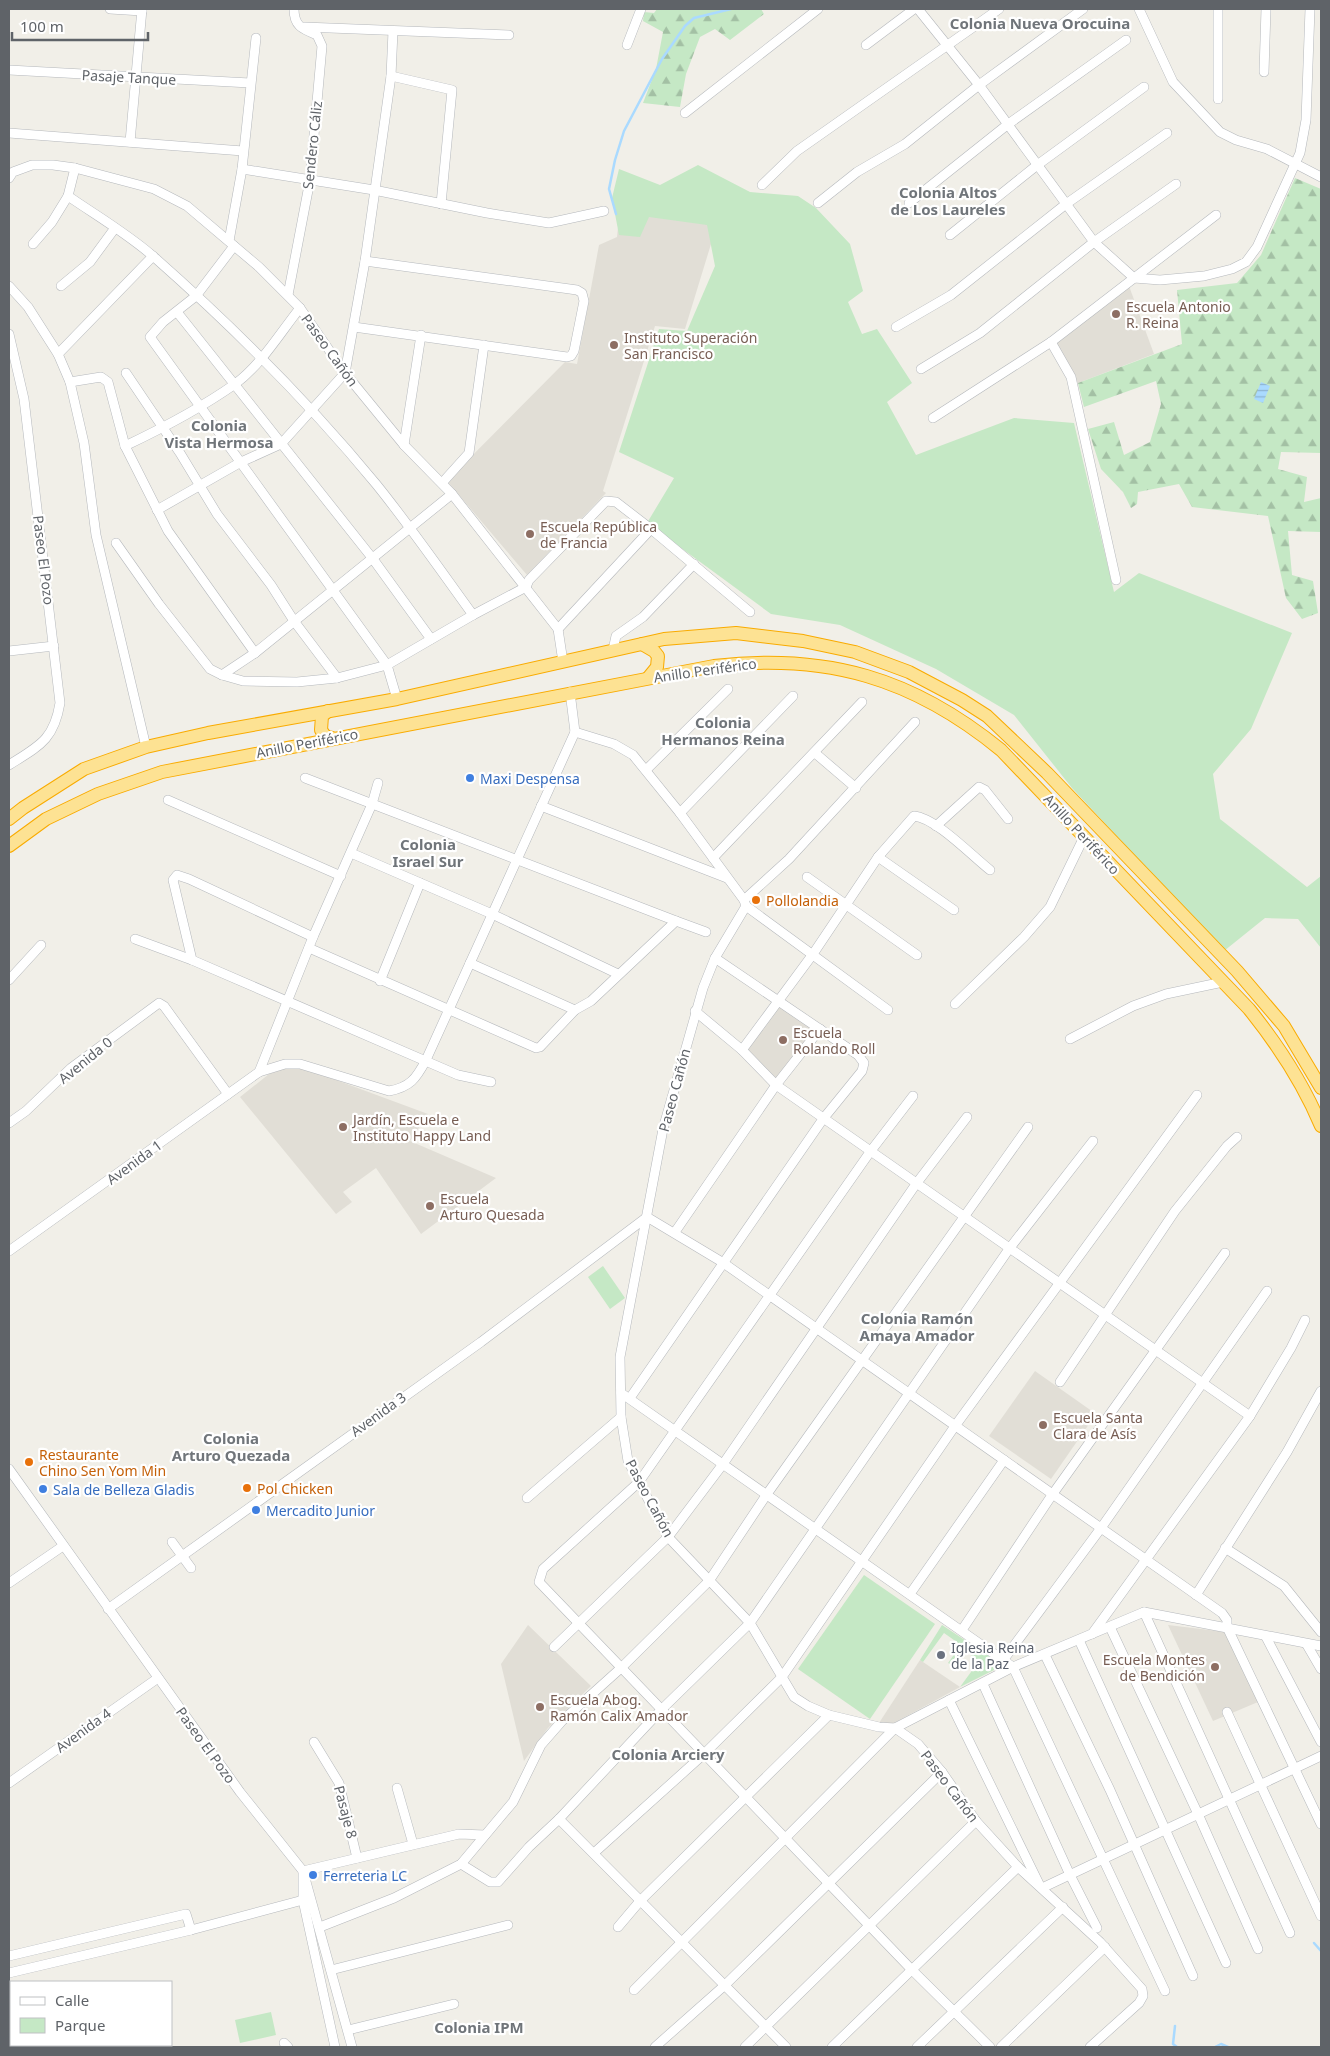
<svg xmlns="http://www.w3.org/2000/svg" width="1330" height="2056" font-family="'Noto Sans',sans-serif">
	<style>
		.education { fill: #e1ded6 }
		.green { fill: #c5e8c5 }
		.forest { fill: url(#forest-firs) }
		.water { fill: url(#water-rules) }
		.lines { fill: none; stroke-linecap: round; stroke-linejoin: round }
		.stream { stroke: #aadaff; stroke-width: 2.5 }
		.minor-casing { stroke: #b5b8bc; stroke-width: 10 }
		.highway-casing { stroke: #f9ab00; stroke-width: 14 }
		.minor { stroke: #fff; stroke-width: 9 }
		.highway { stroke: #fde293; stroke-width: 12 }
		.education-dot { fill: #8d6e63; stroke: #fff; stroke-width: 2 }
		.shop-dot { fill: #3f7fe0; stroke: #fff; stroke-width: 2 }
		.food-dot { fill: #e8710a; stroke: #fff; stroke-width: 2 }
		.worship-dot { fill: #6b7280; stroke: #fff; stroke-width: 2 }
		.labels { text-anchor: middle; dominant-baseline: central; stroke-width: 4.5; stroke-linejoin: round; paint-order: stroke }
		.street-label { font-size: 14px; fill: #5f6368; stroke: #fff }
		.education-label { font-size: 14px; fill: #785e54; stroke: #fff; text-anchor: start }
		.shop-label { font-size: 14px; fill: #366cbe; stroke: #fff; text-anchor: start }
		.food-label { font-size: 14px; fill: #c56008; stroke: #fff; text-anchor: start }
		.worship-label { font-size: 14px; fill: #5b616d; stroke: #fff; text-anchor: start }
		.neighbourhood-label { font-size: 15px; font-weight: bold; fill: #70757a; stroke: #fff }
	</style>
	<defs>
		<pattern id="forest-firs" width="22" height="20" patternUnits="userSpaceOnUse" patternTransform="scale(1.25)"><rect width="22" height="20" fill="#c5e8c5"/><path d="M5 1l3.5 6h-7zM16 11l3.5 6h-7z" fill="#a3c0a4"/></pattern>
		<pattern id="water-rules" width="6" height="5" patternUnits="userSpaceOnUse" patternTransform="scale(1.25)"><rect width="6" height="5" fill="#aadaff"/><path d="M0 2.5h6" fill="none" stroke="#8eb4d2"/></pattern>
	</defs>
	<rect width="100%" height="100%" fill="#f1efe8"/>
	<!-- education -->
	<g class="education">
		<polygon points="726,195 685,329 655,326 603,491 606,493 527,575 447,481 565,362 577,364 599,245 617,237 619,218"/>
		<polygon points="1129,286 1154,354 1078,383 1055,343"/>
		<polygon points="780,1003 821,1031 780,1084 745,1050"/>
		<polygon points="301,1067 428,1114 410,1141 496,1178 421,1234 376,1168 343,1192 352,1202 336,1214 240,1097 269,1074 282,1069"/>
		<polygon points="1035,1371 1096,1414 1051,1479 989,1436"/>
		<polygon points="528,1625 591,1686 548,1728 524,1761 501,1664"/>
		<polygon points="1168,1625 1226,1632 1258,1702 1213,1721"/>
		<polygon points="920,1660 960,1687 894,1723 879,1723"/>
	</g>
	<!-- green -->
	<g class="green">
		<polygon points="698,165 750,192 798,196 816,208 850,244 863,291 848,302 862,334 877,329 912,383 887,402 916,455 1014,418 1074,423 1114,592 1139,573 1292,633 1251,729 1213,774 1220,819 1307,887 1321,876 1321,948 1298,919 1265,918 1224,951 1072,788 1014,715 936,669 840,625 771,614 647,523 674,478 619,452 659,329 687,331 715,266 707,225 649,217 640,237 619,235 612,198 619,169 660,185"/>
		<polygon points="603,1266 625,1298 610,1309 588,1277"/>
		<polygon points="864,1575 935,1624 870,1719 798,1669"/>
		<polygon points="942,1625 998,1662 998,1668 960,1687 979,1661 962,1648 950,1664 948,1663 961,1645 944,1633 923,1662 920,1660"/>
		<polygon points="271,2012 276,2035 240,2043 235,2020"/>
	</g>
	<!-- forest -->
	<g class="forest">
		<polygon points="657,9 761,9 764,14 730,40 715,29 700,37 686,74 680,107 643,103 656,69 663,32 643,21 644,12 654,13"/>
		<polygon points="1295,178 1321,189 1321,453 1281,452 1278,469 1307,477 1304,502 1321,498 1321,532 1288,531 1292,575 1313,581 1318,613 1302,619 1286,598 1268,516 1192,507 1179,484 1138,492 1137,504 1131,508 1123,492 1101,469 1088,429 1114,422 1124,455 1150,442 1161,404 1156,381 1084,407 1078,383 1182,344 1177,290 1237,283 1261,255"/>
	</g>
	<!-- water -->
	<polygon class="water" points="1261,382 1270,386 1263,403 1254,399"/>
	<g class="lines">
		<!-- stream -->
		<g class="stream">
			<polyline points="616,214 609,189 615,160 624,131 662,59 685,26 694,18 731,9"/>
			<polyline points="1314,1943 1321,1951"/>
			<polyline points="1175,2026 1173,2044 1177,2047"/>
			<polyline points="1215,2047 1221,2044 1228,2047"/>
		</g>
		<defs>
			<g id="minor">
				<polyline points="110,9 142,11"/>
				<polyline points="918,9 979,85 1094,242 1134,278 1160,280 1204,276 1232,269 1246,262 1257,247 1300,153 1306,120 1310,9"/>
				<polyline points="1139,9 1173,82 1220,132 1236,140 1267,149 1321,177"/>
				<polyline points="304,27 509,35"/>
				<polyline points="627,45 641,9"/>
				<polyline points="866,45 914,9"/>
				<polyline points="9,70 250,83"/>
				<polyline points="1264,72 1266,9"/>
				<polyline points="391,76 452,90 441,204"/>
				<polyline points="1218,99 1218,9"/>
				<polyline points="685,113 818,9"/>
				<polyline points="9,133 243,151"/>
				<polyline points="130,142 142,9"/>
				<polyline points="242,169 374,190 487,213 549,223 604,211"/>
				<polyline points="9,178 13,172 32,165 53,165 75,168 154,189 187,206 259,267 300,308 345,373 404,445 452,494 558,629 563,662"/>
				<polyline points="762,185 797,151 999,9"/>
				<polyline points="68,196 75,168"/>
				<polyline points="818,203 857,172 905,144 979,85 1083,9"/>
				<polyline points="909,203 1007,125 1126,40"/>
				<polyline points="950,235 1036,166 1144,87"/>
				<polyline points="229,241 242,169 256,38"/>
				<path d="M33,244L52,222L68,196C97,216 128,234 154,257C231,325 311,405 376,484C410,526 441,571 473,615"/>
				<polyline points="234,246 196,296 163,322 150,337 387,665 397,699"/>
				<polyline points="9,286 28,307 58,354 70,382 84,443 96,535 146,747"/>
				<polyline points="61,286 90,262 115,228"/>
				<path d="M288,295L310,180L322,46L317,35C302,29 294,26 294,9"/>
				<polyline points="177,312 373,559 431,639"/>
				<polyline points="354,327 567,357 571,356 574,351 584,301 582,293 577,290 365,261"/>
				<polyline points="896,327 951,295 1066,204 1167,133"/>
				<path d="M9,334L24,399L60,703C54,740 39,746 9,765"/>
				<polyline points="1051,342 1071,377 1116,580"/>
				<polyline points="58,354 153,256"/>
				<polyline points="921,369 980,333 1094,242 1176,184"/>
				<polyline points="126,373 180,453 217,514 271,585 294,621 337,678"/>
				<polyline points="70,382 101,377 108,382 125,446 168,531 255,653"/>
				<polyline points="933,418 1051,342 1216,215"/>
				<polyline points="404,445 421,335"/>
				<path d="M125,446C163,428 201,408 235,384C261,365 280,333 300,308"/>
				<polyline points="442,483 469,453 484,345"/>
				<polyline points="157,510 241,462 281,444 345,373 365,261 391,76 393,31"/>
				<polyline points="116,543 159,604 210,669 222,675 243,681 297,682 337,678 387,665 473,615 526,587 529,580 606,501 616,502 651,529 750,612"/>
				<polyline points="558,629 651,529"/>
				<polyline points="613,650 616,636 643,617 694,564"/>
				<polyline points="9,651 54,646"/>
				<polyline points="222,675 255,653 452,494"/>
				<polyline points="570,692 575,732"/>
				<polyline points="575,732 614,744 633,755 680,813 744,900 746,906 715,958 703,988 663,1129 620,1357 621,1417 628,1461 668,1537 750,1623 794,1697 808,1706 829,1715 879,1727 895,1728 918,1744 942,1772 976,1821 1018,1867 1100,1942 1142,1989 1143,1996 1139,2003 1090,2047"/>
				<polyline points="815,753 856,788"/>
				<polyline points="646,770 728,689"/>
				<polyline points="305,778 676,921"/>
				<polyline points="168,800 341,876"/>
				<polyline points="541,806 727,878"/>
				<polyline points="680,813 793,696"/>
				<polyline points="936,826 979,787 985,790 1008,819"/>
				<polyline points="351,853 492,914 618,974"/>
				<polyline points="878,857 954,910"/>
				<polyline points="713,858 862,702"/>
				<polyline points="807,877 917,955"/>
				<polyline points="744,900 789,859 915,722"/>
				<polyline points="746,906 888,1010"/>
				<polyline points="313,937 189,879 177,875 173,880 192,960 458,1075 491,1082"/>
				<polyline points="135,939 192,960"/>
				<polyline points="309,948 536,1048 540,1047 575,1010 591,1001 676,921 706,932"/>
				<polyline points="470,963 575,1010"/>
				<polyline points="9,980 41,945"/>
				<polyline points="380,981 420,883"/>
				<polyline points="955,1004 1024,937 1050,907 1084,837"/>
				<polyline points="695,1011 742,1050 776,1085 1250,1416"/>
				<polyline points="1070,1039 1133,1006 1166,994 1223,982"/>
				<path d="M742,1050L813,954L878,857L914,816C936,818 972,856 990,870"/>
				<polyline points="259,1072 313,937 372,804 378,783"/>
				<polyline points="913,1096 870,1152 639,1482 543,1569 539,1582 911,1969 990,2047"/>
				<polyline points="9,1123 26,1111 71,1068 159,1003 164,1006 228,1094"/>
				<polyline points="647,1217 722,1262 1222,1613 1227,1620 1227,1627 1321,1824"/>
				<polyline points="675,1232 776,1085 820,1029"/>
				<path d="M9,1251L259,1072L285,1064H300L389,1091C410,1087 416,1079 426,1060L575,732"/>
				<polyline points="1060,1382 1175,1211 1227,1146 1237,1137"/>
				<polyline points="621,1393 1013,1667 1165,1991"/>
				<polyline points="630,1398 823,1119 862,1071 864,1063 858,1055 715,958"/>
				<polyline points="9,1469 240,1792 303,1871 303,1900 335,2047"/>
				<polyline points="527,1498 621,1417"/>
				<polyline points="172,1542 191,1568"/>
				<polyline points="1225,1548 1284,1586 1321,1632"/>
				<polyline points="9,1583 63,1546"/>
				<polyline points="910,1594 1004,1460"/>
				<polyline points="1196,1595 1287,1452 1321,1391"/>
				<polyline points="108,1609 481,1342 647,1217"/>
				<polyline points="1144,1612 1290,1933"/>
				<polyline points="1110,1627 1198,1814 1258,1949"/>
				<polyline points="962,1630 1052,1495 1225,1253"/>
				<polyline points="1092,1634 1250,1416 1291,1348 1305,1320"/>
				<polyline points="1266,1637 1321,1742"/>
				<polyline points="1079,1640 1226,1963"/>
				<polyline points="1307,1645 1321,1669"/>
				<polyline points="554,1647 668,1537 723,1464 916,1184 967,1117"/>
				<polyline points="1045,1655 1110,1790 1193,1976"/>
				<polyline points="1004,1659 1101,1528 1267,1291"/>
				<polyline points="983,1684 1070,1875 1097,1928"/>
				<polyline points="949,1700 1039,1884"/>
				<polyline points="1227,1712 1321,1916"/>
				<polyline points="314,1742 339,1783 357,1858"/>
				<polyline points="9,1783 158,1678"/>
				<polyline points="397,1788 413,1844"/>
				<polyline points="559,1819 786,2047"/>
				<polyline points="594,1853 705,1753 782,1677 955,1426 1197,1095"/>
				<polyline points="461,1864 490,1882 498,1882 529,1847 559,1819 661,1710 750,1623 1009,1249 1093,1141"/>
				<polyline points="1042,1888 1321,1756"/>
				<polyline points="320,1927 394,1898 461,1864 513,1802 541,1745 562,1721 621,1668 709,1581 767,1494 1028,1127"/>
				<polyline points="618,1927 640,1901 829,1715"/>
				<polyline points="9,1956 186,1914 191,1930"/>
				<polyline points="331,1970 508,1925"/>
				<polyline points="9,1973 191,1930 303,1900"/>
				<polyline points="634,1990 895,1728 1013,1667 1144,1612 1321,1646"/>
				<polyline points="348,2030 454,2004"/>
				<polyline points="284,2043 288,2047"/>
				<polyline points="352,2047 303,1871 459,1834 485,1835"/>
				<polyline points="655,2047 725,1985 942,1772"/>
				<polyline points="745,2047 976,1821"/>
				<polyline points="832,2047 1018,1867"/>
				<polyline points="917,2047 1063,1907"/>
				<polyline points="1001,2047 1105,1947"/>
			</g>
			<g id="highway">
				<polyline points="642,644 654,651 658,656 657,667 648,678"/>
				<polyline points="328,711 322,716 321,730 325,736 332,738"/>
				<polyline points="9,819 23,808 84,769 146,747 208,733 397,699 664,639 736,633 803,641 855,652 909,672 962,700 987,716 1047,773 1237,971 1284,1026 1321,1088"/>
				<path d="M9,846L46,819L98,794L162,772L714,666C827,653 913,678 1001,750L1249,1009C1278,1045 1303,1083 1321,1126"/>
			</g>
		</defs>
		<!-- minor casing -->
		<use href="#minor" class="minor-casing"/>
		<!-- highway casing -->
		<use href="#highway" class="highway-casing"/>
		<!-- minor -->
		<use href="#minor" class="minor"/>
		<!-- highway -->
		<use href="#highway" class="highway"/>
	</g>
	<!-- markers -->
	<g class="education-dot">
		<circle cx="1116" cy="314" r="5"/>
		<circle cx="614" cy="345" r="5"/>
		<circle cx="530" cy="534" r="5"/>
		<circle cx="783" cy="1040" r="5"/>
		<circle cx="343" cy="1127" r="5"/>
		<circle cx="430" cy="1206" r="5"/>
		<circle cx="1043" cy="1425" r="5"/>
		<circle cx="1215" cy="1667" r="5"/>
		<circle cx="540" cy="1707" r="5"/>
	</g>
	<g class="shop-dot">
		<circle cx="470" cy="778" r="5"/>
		<circle cx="43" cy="1489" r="5"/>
		<circle cx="256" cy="1510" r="5"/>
		<circle cx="313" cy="1875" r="5"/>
	</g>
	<g class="food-dot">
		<circle cx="756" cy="900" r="5"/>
		<circle cx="29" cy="1462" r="5"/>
		<circle cx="247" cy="1488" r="5"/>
	</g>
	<circle class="worship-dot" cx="941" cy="1655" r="5"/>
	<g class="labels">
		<!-- street labels -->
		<g class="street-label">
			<text transform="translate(129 77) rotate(3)">Pasaje Tanque</text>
			<text transform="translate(312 145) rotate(-84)">Sendero Cáliz</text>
			<text transform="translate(330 350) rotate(54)">Paseo Cañón</text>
			<text transform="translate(44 560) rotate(83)">Paseo El Pozo</text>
			<text transform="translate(705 670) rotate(-8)">Anillo Periférico</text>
			<text transform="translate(307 743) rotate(-11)">Anillo Periférico</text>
			<text transform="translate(1082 834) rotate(47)">Anillo Periférico</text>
			<text transform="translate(85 1060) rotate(-39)">Avenida 0</text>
			<text transform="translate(674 1090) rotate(-75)">Paseo Cañón</text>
			<text transform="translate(134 1162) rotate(-36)">Avenida 1</text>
			<text transform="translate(378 1414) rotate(-36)">Avenida 3</text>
			<text transform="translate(650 1498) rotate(62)">Paseo Cañón</text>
			<text transform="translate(83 1730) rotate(-36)">Avenida 4</text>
			<text transform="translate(206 1745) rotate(54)">Paseo El Pozo</text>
			<text transform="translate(950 1786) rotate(53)">Paseo Cañón</text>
			<text transform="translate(346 1812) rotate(75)">Pasaje 8</text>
		</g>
		<!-- education labels -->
		<g class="education-label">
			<text x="1126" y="306">Escuela Antonio<tspan x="1126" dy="16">R. Reina</tspan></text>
			<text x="624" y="337">Instituto Superación<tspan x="624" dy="16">San Francisco</tspan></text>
			<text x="540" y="526">Escuela República<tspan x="540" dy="16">de Francia</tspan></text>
			<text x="793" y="1032">Escuela<tspan x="793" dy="16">Rolando Roll</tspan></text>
			<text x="353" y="1119">Jardín, Escuela e<tspan x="353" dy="16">Instituto Happy Land</tspan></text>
			<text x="440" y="1198">Escuela<tspan x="440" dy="16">Arturo Quesada</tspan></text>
			<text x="1053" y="1417">Escuela Santa<tspan x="1053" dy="16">Clara de Asís</tspan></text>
			<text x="1205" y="1659" text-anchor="end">Escuela Montes<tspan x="1205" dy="16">de Bendición</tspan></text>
			<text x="550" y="1699">Escuela Abog.<tspan x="550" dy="16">Ramón Calix Amador</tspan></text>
		</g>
		<!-- shop labels -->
		<g class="shop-label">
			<text x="480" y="778">Maxi Despensa</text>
			<text x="53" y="1489">Sala de Belleza Gladis</text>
			<text x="266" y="1510">Mercadito Junior</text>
			<text x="323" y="1875">Ferreteria LC</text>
		</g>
		<!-- food labels -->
		<g class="food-label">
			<text x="766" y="900">Pollolandia</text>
			<text x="39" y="1454">Restaurante<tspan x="39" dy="16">Chino Sen Yom Min</tspan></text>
			<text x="257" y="1488">Pol Chicken</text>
		</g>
		<!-- worship labels -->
		<g class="worship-label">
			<text x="951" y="1647">Iglesia Reina<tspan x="951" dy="16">de la Paz</tspan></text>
		</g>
		<!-- neighbourhood labels -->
		<g class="neighbourhood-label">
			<text x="1040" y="23">Colonia Nueva Orocuina</text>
			<text x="948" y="192">Colonia Altos<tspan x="948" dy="17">de Los Laureles</tspan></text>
			<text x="219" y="425">Colonia<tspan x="219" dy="17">Vista Hermosa</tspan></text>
			<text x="723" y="722">Colonia<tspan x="723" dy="17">Hermanos Reina</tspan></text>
			<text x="428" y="844">Colonia<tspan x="428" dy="17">Israel Sur</tspan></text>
			<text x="917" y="1318">Colonia Ramón<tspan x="917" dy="17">Amaya Amador</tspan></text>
			<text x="231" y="1438">Colonia<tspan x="231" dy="17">Arturo Quezada</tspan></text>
			<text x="668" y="1754">Colonia Arciery</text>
			<text x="479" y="2027">Colonia IPM</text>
		</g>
	</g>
	<!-- border -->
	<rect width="1330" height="2056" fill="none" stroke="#5f6368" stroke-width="20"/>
	<!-- legend -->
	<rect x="10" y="1981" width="162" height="65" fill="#ffffff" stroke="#bfc1c3"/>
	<rect x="20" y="1997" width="25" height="8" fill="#ffffff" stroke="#bfc1c3"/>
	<text x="55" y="2006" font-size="15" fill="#5f6368">Calle</text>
	<rect x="20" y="2018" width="25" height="15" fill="#c5e8c5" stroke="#bfc1c3"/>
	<text x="55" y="2031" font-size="15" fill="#5f6368">Parque</text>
	<!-- scale -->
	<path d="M12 32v8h136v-8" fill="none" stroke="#5f6368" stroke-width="2.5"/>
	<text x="20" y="32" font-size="15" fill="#5f6368" stroke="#ffffff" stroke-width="4" paint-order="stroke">100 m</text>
</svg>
